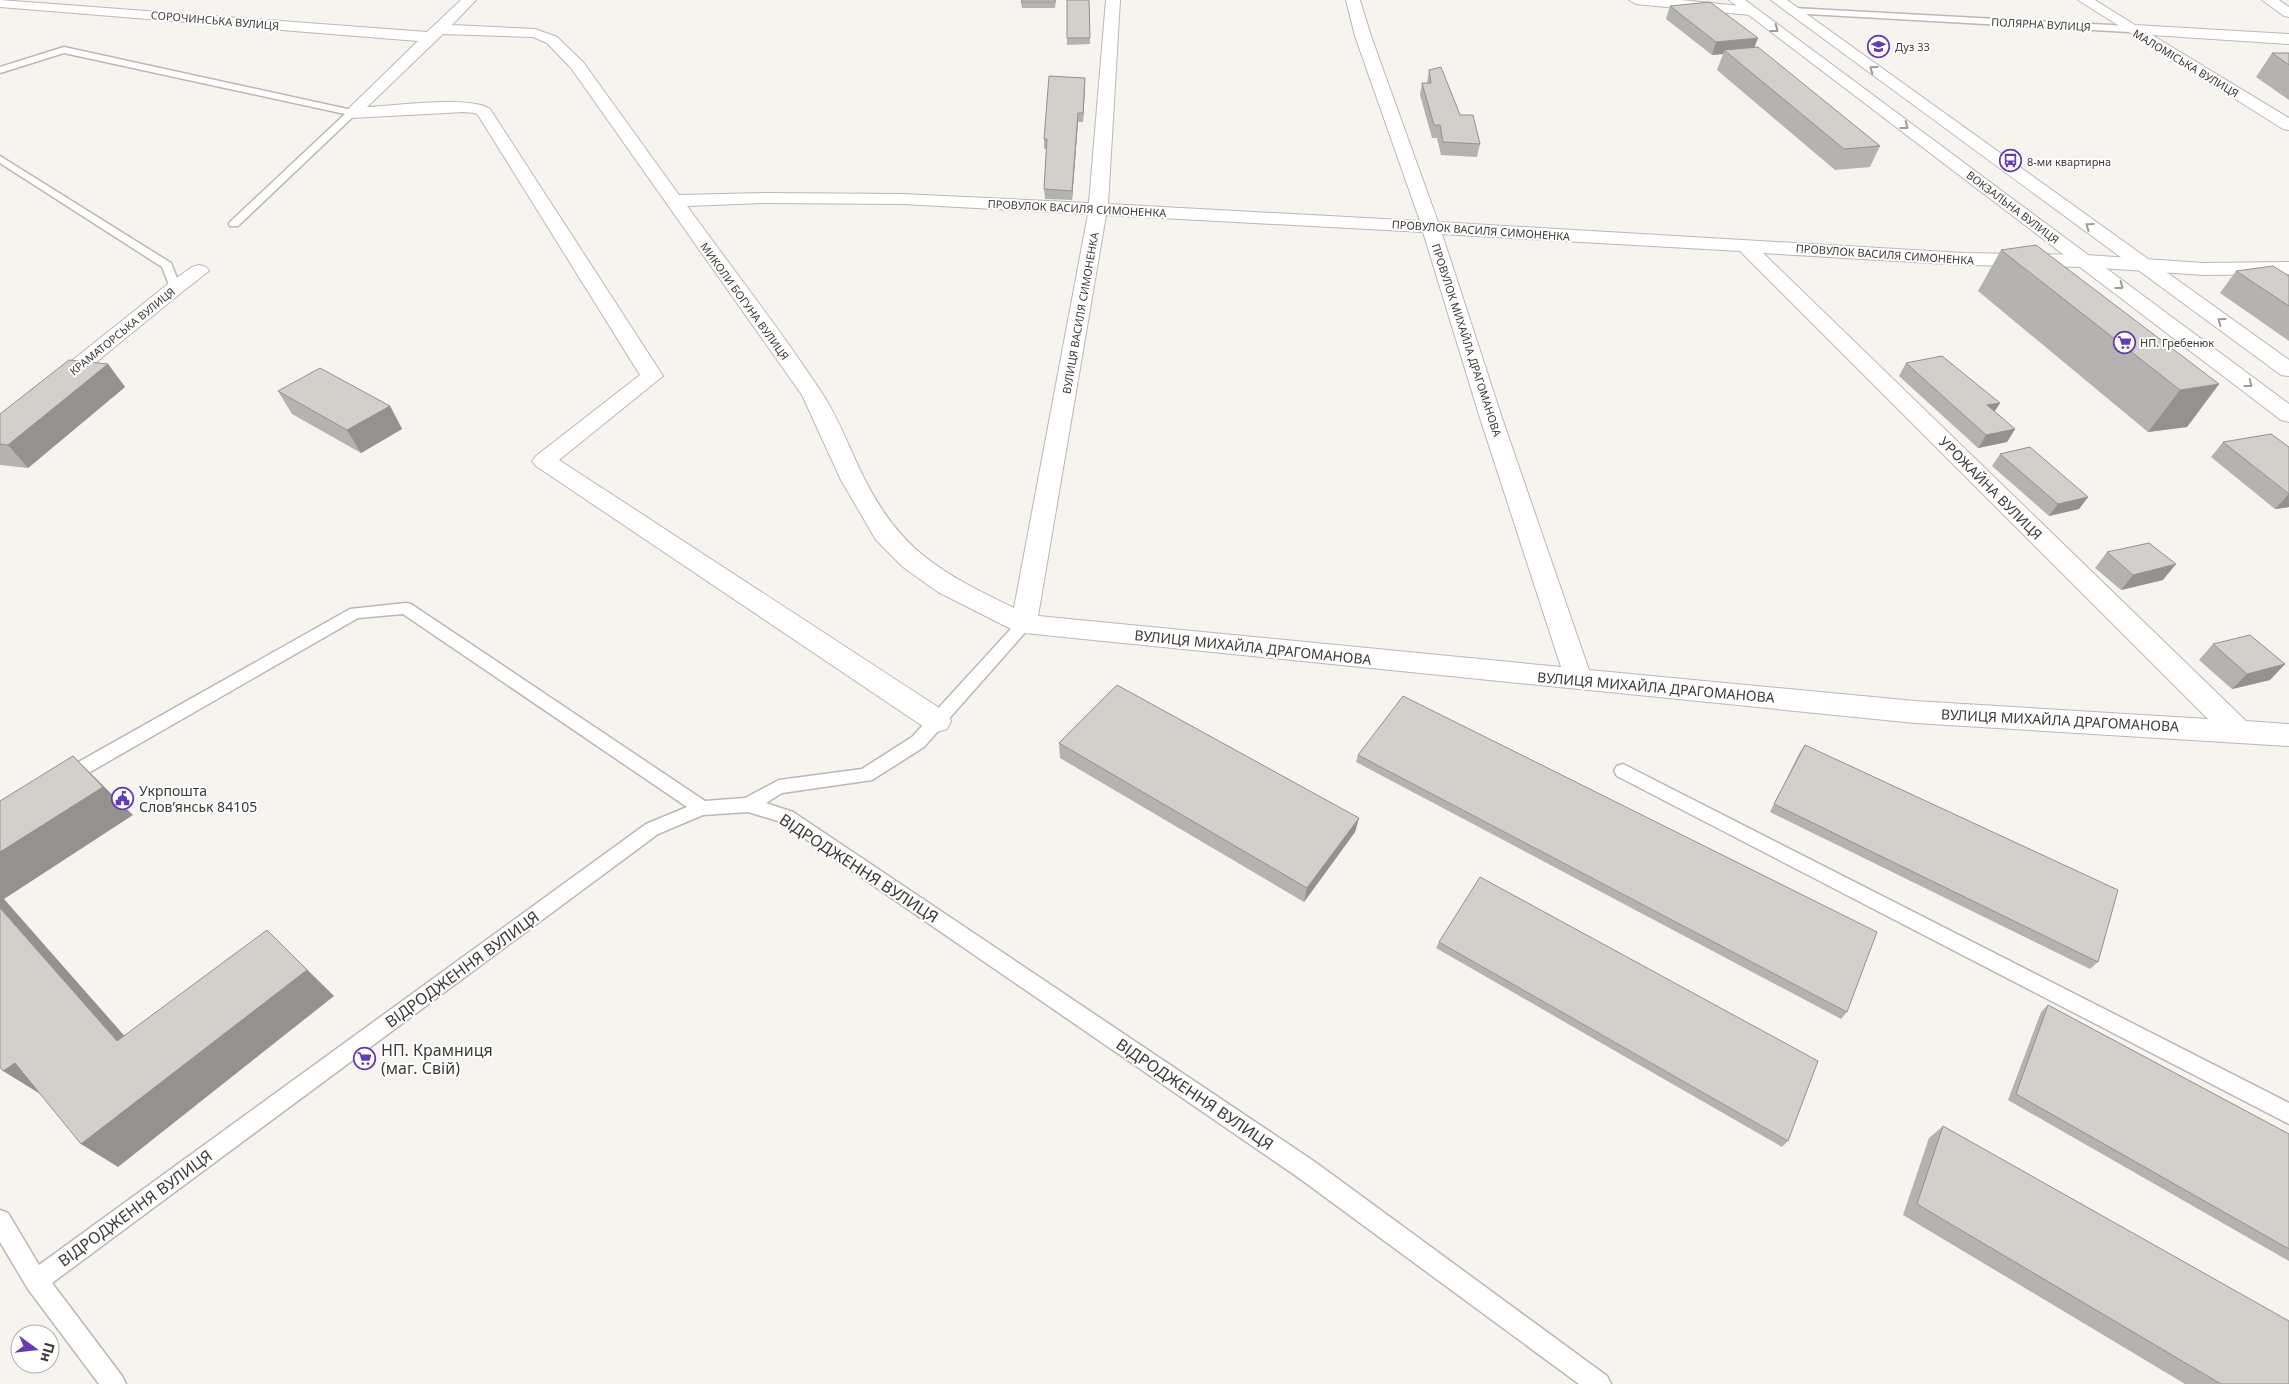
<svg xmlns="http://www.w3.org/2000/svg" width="2289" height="1384" font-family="'Noto Sans',sans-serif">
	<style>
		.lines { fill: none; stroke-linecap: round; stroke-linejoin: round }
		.lane-casing { stroke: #bbb8b4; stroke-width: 3 }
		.street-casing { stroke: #bbb8b4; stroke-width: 2 }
		.secondary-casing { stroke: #bbb8b4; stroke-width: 2 }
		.lane { fill: #fff; fill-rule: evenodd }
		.street { fill: #fff; fill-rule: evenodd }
		.secondary { fill: #fff; fill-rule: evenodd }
		.wall { fill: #b5b3af }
		.shaded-wall { fill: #94928e }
		.building { fill: #d3d0cb; stroke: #94928e }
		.oneway { stroke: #9d9c9c }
		.labels { text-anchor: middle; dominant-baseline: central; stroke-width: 4; stroke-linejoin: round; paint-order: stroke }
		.far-street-label { font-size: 11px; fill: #3b3a39; stroke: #fff }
		.far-poi-label { font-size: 11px; fill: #3b3a39; stroke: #fff; text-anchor: start }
		.street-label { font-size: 14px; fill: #3b3a39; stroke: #fff }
		.poi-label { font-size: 14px; fill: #3b3a39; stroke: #fff; text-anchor: start }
		.near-street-label { font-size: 16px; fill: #3b3a39; stroke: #fff }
		.near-poi-label { font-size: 16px; fill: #3b3a39; stroke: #fff; text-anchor: start }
	</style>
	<rect width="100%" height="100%" fill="#f7f4f0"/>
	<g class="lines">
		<defs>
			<g id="lane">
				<polygon points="1793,8 2129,26 2133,29 2129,32 1790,13 1789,11"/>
				<polygon points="64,47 352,110 357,113 238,226 230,226 229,224 230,222 345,114 64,53 0,73 0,67"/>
				<polygon points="0,156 171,263 181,288 179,290 171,290 162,267 0,163"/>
				<polygon points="406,603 411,604 705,801 745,798 779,780 862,769 912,737 1019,620 1024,618 1029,620 1032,624 1029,628 924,747 872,780 782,793 766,803 793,812 1315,1162 1607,1376 1611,1384 1579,1384 1299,1178 781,822 748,812 703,815 658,834 52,1283 122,1376 126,1384 99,1384 28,1289 0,1242 0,1210 8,1213 39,1265 646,824 687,807 403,614 358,618 71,783 65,785 59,783 56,778 59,773 350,609"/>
				<polygon points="1623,764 2289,1103 2289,1124 1617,776 1614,771 1617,766"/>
			</g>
			<g id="street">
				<path d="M0,0L427,32L461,0H476L452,25L535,29L557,37L583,62L679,195L765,193L902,194L1089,203L1106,0H1120L1108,204L1420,221L1355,36L1346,0H1360L1371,36L1438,222L1964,253L2086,255L2204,263L2289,262V274L2204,275L2086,267L1964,265L1763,253L2246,721L2289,724V746L1915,723L1024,633L1015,631L938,592L903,567L876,540L841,480L802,395L571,68L547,43L533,37L443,34L367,107C394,106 470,95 490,109L663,376L559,460L947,713L951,721L947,729L937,732L927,729L536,466L532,461L536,456L640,375L478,115L474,113L464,112L352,118L346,116L344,113L418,41L0,7ZM765,203L902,204L1088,214L1014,608C942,573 901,552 864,478C850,450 839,419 822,393C780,329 732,268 687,206ZM1106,215L1423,232L1480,418L1561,667L1038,616ZM1442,234L1740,251L2208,719L1915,701L1589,670L1502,418Z"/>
				<polygon points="1629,0 1681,0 1750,7 1757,11 1750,15 1636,4"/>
				<polygon points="2078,0 2095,0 2135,25 2289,34 2289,44 2152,35 2289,118 2289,130 2283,129"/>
				<polygon points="2262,0 2279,0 2289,7 2289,17 2284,16"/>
			</g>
			<g id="secondary">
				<polygon points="1729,0 1745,0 2289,404 2289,422 2281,420"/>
				<polygon points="1771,0 1787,0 2289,360 2289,376 2281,375"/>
				<polygon points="199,265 206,267 209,271 182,292 8,434 0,436 0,418 168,284 192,267"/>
			</g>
		</defs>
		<!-- lane casing -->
		<use href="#lane" class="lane-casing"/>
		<!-- street casing -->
		<use href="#street" class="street-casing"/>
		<!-- secondary casing -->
		<use href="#secondary" class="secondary-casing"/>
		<!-- lane -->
		<use href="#lane" class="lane"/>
		<!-- street -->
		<use href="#street" class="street"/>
		<!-- secondary -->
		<use href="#secondary" class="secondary"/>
	</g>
	<!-- wall -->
	<g class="wall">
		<polygon points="1056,0 1055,8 1022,8 1021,2"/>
		<polygon points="1089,0 1090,44 1067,45 1067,38"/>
		<polygon points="1670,6 1755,47 1880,146 1870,167 1835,170 1717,70 1723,54 1712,55 1666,19"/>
		<polygon points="2272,53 2289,53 2289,100 2256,77"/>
		<polygon points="1429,70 1480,144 1477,157 1441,155 1437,138 1432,138 1420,95 1422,83 1427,83"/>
		<polygon points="1085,87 1083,122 1078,122 1072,200 1045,199 1044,189 1046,149 1044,149 1044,139"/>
		<polygon points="2001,250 2219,384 2187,427 2148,432 1978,291"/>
		<polygon points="2236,271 2289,276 2289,341 2220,293"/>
		<polygon points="1906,363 2000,403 1994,411 2015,429 2007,442 1978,448 1899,376"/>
		<polygon points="108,364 125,387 28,468 0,465 0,414"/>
		<polygon points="278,391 390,406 402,429 361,453 292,414"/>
		<polygon points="2223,442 2289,447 2289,507 2275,509 2211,457"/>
		<polygon points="2000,454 2088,497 2079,509 2049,516 1992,466"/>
		<polygon points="2107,552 2163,580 2121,590 2095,568"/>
		<polygon points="2213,644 2285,664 2270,680 2232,689 2199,660"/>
		<polygon points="1059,743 1359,818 1355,832 1304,902 1060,758"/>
		<polygon points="1805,745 2098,962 2090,969 1770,812 1800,752"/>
		<polygon points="1358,755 1847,1012 1841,1019 1356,762"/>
		<polygon points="1439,942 1788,1141 1782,1147 1436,948"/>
		<polygon points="2048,1005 2289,1134 2289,1261 2008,1100 2041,1012"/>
		<polygon points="1943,1126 2289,1384 2185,1384 1903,1215 1929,1138"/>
	</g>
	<!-- shaded-wall -->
	<g class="shaded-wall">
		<polygon points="1758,38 1753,51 1724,50 1723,54 1712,55 1716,42"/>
		<polygon points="1085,78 1085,87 1083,122 1083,113"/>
		<polygon points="1078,113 1078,122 1072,200 1072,191"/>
		<polygon points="108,364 125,387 28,468 8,445"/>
		<polygon points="2219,384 2187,427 2148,432 2180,390"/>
		<polygon points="2000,403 1992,416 1987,405"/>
		<polygon points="390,406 402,429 361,453 347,430"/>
		<polygon points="2015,429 2007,442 1978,448 1986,435"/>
		<polygon points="2289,494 2289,507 2275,509"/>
		<polygon points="2088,497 2079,509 2049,516 2058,504"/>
		<polygon points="2176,564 2163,580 2121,590 2133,575"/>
		<polygon points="2285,664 2270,680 2232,689 2247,674"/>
		<polygon points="73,756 133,815 4,899 151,1066 117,1041 0,908 0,852"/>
		<polygon points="1359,818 1355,832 1304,902 1307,888"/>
		<polygon points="267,930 334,996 118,1167 81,1144"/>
		<polygon points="15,1063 42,1095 3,1071"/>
	</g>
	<!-- building -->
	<g class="building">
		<polygon points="1022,0 1055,0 1055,2 1021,2"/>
		<polygon points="1067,0 1089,0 1090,38 1067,38"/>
		<polygon points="1710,2 1758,38 1716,42 1670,6"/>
		<polygon points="1758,47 1880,146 1844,149 1724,50"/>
		<polygon points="2272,53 2289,53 2289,65"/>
		<polygon points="1441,67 1460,115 1473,115 1480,144 1443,142 1440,125 1434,125 1422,83 1431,83 1429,70"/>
		<polygon points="1049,76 1085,78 1083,113 1078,113 1072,191 1044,189 1047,139 1044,139"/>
		<polygon points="2036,245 2219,384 2180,390 2001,250"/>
		<polygon points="2273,266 2289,276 2289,306 2236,271"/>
		<polygon points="1942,356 2000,403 1987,405 2015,429 1986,435 1906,363"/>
		<polygon points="69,360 108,364 8,445 0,444 0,414"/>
		<polygon points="320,368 390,406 347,430 278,391"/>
		<polygon points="2271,434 2289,447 2289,494 2223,442"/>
		<polygon points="2030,447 2088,497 2058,504 2000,454"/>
		<polygon points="2149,543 2176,564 2133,575 2107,552"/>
		<polygon points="2250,635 2285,664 2247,674 2213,644"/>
		<polygon points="1117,685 1359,818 1307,888 1059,743"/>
		<polygon points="1403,696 1877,932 1847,1012 1358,755"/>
		<polygon points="1805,745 2118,890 2098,962 1774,804"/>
		<polygon points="73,756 103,787 0,852 0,801"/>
		<polygon points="1480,877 1818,1061 1788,1141 1439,942"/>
		<polygon points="0,908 117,1041 267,930 307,970 81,1144 15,1063 3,1071 0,1067"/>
		<polygon points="2048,1005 2289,1134 2289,1249 2016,1094"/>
		<polygon points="1943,1126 2289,1321 2289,1384 2221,1384 1917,1204"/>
	</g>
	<!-- one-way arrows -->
	<defs><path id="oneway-chevron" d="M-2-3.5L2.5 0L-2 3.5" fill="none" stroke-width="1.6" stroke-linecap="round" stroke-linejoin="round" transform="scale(1.25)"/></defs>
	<g class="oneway">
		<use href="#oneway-chevron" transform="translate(1775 29) rotate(37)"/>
		<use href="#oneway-chevron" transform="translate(1873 69) rotate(-144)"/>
		<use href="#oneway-chevron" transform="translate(1905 126) rotate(37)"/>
		<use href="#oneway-chevron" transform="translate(2089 226) rotate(-144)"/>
		<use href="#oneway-chevron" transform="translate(2120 286) rotate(37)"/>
		<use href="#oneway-chevron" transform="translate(2221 321) rotate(-144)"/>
		<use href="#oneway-chevron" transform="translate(2249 384) rotate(37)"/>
	</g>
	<!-- icons -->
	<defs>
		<symbol id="school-ring" viewBox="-11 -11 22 22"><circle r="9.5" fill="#fff" stroke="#663ab2" stroke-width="1.5"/><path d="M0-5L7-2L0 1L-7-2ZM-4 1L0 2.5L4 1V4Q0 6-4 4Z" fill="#663ab2"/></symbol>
		<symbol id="bus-ring" viewBox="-11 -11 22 22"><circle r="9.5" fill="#fff" stroke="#663ab2" stroke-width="1.5"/><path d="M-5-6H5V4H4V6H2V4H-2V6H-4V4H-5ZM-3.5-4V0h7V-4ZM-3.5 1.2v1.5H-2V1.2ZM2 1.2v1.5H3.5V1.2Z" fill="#663ab2"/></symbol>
		<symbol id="supermarket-ring" viewBox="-11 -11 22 22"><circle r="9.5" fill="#fff" stroke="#663ab2" stroke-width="1.5"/><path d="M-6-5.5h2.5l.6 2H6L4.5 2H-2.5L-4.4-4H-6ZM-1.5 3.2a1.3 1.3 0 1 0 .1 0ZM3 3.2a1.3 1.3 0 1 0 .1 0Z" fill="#663ab2"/></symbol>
		<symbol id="civic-ring" viewBox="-11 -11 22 22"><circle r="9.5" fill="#fff" stroke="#663ab2" stroke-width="1.5"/><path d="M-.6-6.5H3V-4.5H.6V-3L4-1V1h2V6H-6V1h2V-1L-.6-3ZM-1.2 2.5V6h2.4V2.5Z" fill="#663ab2"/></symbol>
	</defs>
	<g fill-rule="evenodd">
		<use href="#school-ring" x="1866" y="34" width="25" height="25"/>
		<use href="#bus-ring" x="1998" y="148" width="25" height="25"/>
		<use href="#supermarket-ring" x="2112" y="330" width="25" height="25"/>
		<use href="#civic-ring" x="110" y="786" width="25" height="25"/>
		<use href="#supermarket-ring" x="352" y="1046" width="25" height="25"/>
	</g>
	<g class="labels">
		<!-- far-street labels -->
		<g class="far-street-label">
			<text transform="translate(215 20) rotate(5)">СОРОЧИНСЬКА ВУЛИЦЯ</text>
			<text transform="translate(2041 24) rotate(3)">ПОЛЯРНА ВУЛИЦЯ</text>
			<text transform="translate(2186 63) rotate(31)">МАЛОМІСЬКА ВУЛИЦЯ</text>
			<text transform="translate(2013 207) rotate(37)">ВОКЗАЛЬНА ВУЛИЦЯ</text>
			<text transform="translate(1077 208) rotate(3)">ПРОВУЛОК ВАСИЛЯ СИМОНЕНКА</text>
			<text transform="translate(1481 230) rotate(4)">ПРОВУЛОК ВАСИЛЯ СИМОНЕНКА</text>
			<text transform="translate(1885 254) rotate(4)">ПРОВУЛОК ВАСИЛЯ СИМОНЕНКА</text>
			<text transform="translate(745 301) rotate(54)">МИКОЛИ БОГУНА ВУЛИЦЯ</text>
			<text transform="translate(1080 313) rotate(-80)">ВУЛИЦЯ ВАСИЛЯ СИМОНЕНКА</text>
			<text transform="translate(122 331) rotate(-39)">КРАМАТОРСЬКА ВУЛИЦЯ</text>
			<text transform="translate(1467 340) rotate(72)">ПРОВУЛОК МИХАЙЛА ДРАГОМАНОВА</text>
		</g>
		<!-- far-poi labels -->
		<g class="far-poi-label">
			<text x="1895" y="46">Дуз 33</text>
			<text x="2027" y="161">8-ми квартирна</text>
			<text x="2140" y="342">НП. Гребенюк</text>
		</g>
		<!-- street labels -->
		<g class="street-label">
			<text transform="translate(1991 488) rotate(45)">УРОЖАЙНА ВУЛИЦЯ</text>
			<text transform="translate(1253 647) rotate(6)">ВУЛИЦЯ МИХАЙЛА ДРАГОМАНОВА</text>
			<text transform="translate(1656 687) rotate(5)">ВУЛИЦЯ МИХАЙЛА ДРАГОМАНОВА</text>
			<text transform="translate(2060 720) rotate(3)">ВУЛИЦЯ МИХАЙЛА ДРАГОМАНОВА</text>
		</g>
		<!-- poi labels -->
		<g class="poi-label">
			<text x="139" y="790">Укрпошта<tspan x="139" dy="16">Слов’янськ 84105</tspan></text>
		</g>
		<!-- near-street labels -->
		<g class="near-street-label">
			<text transform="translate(859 868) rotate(33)">ВІДРОДЖЕННЯ ВУЛИЦЯ</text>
			<text transform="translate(462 969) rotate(-36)">ВІДРОДЖЕННЯ ВУЛИЦЯ</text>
			<text transform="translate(1195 1094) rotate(34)">ВІДРОДЖЕННЯ ВУЛИЦЯ</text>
			<text transform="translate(135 1208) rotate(-36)">ВІДРОДЖЕННЯ ВУЛИЦЯ</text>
		</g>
		<!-- near-poi labels -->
		<g class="near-poi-label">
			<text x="381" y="1050">НП. Крамниця<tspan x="381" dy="18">(маг. Свій)</tspan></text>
		</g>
	</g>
	<!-- north arrow -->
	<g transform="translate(35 1349) rotate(105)"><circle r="24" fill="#ffffff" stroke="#b1b0b0"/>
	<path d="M0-4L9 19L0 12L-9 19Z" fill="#663ab2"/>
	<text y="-8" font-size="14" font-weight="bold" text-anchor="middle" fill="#3b3a39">Пн</text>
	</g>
</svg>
